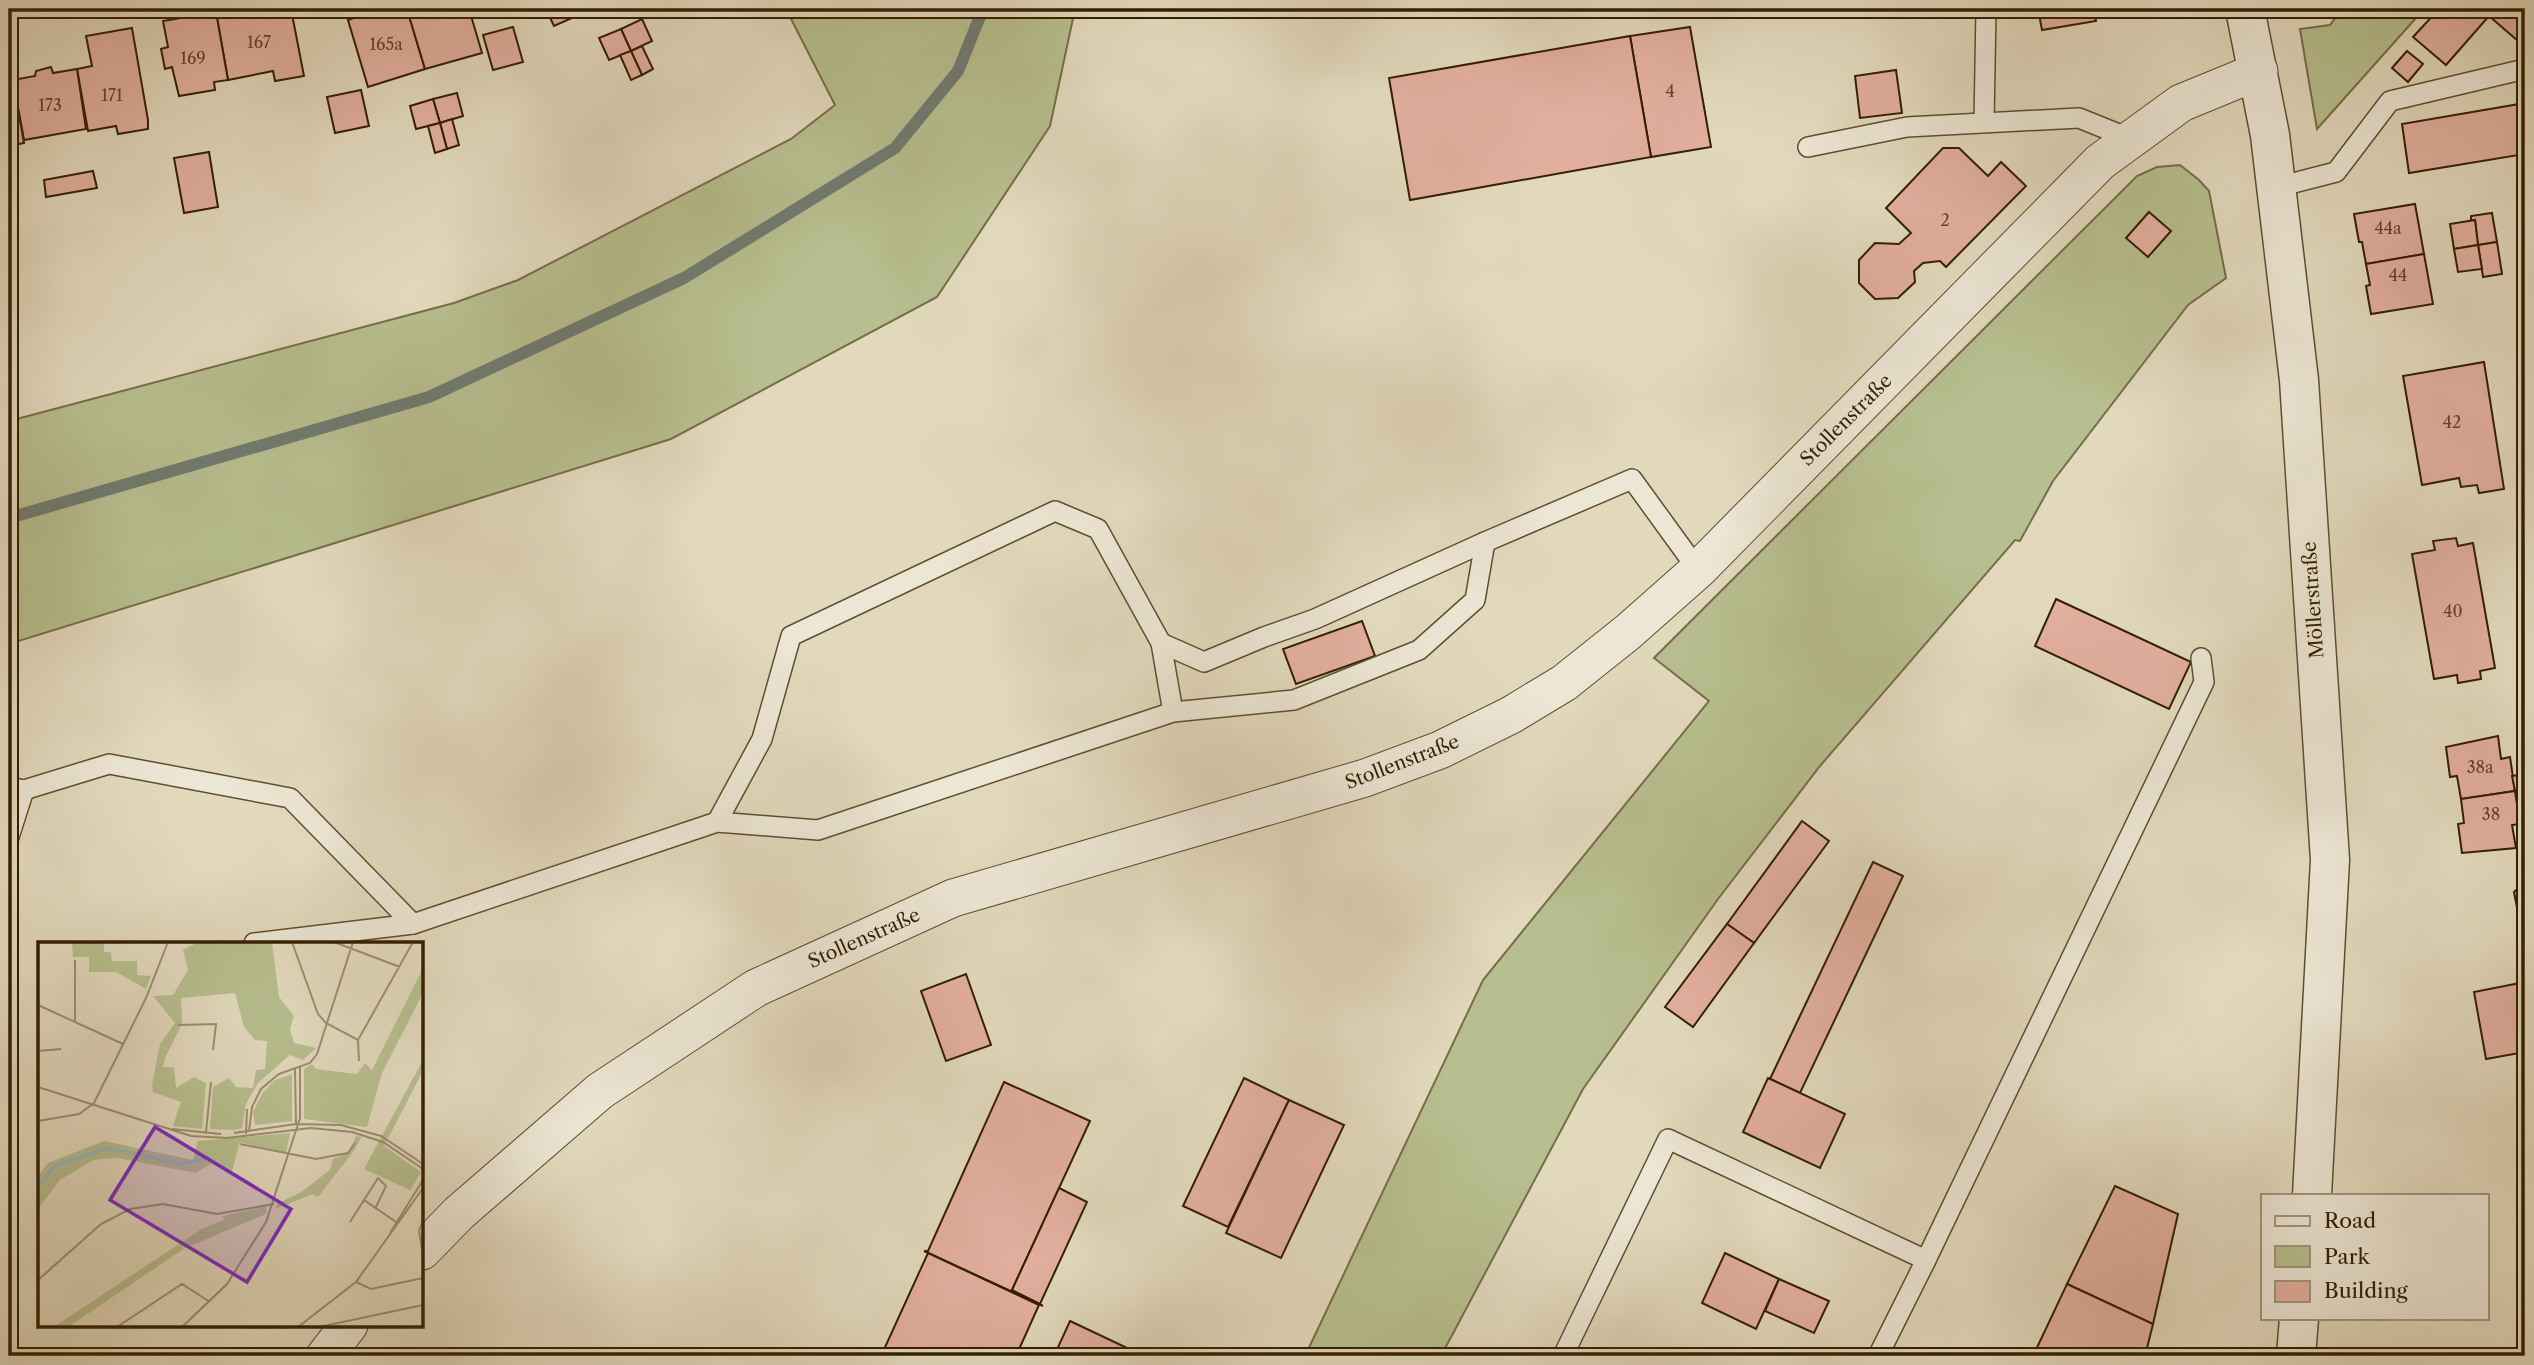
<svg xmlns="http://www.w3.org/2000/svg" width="2534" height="1365" font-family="'Libre Caslon Text',serif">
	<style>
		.green { fill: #b7be8f; stroke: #766e48; stroke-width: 2 }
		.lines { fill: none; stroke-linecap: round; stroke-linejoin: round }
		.stream { stroke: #707b70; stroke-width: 12 }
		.building { fill: #e2af9f; stroke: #341f00; stroke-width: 2 }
		.service-casing { stroke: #604e2f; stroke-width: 22 }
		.minor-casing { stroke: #604e2f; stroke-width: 39 }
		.tertiary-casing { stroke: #604e2f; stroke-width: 41 }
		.service { stroke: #ece6d4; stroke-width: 19 }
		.minor { stroke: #ece6d4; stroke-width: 37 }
		.tertiary { stroke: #ece6d4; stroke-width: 38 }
		.labels { text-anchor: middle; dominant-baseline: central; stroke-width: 7; stroke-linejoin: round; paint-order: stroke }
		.number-label { font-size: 16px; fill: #604328 }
		.street-label { font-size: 19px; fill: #341f00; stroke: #ece6d4 }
		.inset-river { fill: none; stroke: #98b8bb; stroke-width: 3.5 }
		.inset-road { fill: none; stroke: #9c8f71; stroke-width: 2 }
		.view { fill: #7b2cbf; fill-opacity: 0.15; stroke: #7b2cbf; stroke-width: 3.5 }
		.inset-edge { fill: none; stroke: #341f00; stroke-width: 3.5 }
	</style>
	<rect width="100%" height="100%" fill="#e2d9bd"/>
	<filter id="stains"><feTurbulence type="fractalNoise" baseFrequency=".00286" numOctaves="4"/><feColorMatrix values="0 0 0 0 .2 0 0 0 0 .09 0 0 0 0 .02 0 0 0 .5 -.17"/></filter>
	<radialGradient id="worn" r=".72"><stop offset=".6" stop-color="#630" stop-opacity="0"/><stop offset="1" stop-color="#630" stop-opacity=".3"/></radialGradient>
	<!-- green -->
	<g class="green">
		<polygon points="786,9 1075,9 1050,126 937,297 671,439 9,644 9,421 454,303 518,280 791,139 835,105"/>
		<polygon points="2342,9 2424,9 2317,129 2300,29 2330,25"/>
		<polygon points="2180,165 2199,180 2209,191 2226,278 2188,305 2053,481 2020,541 2015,540 1820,766 1718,899 1583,1089 1441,1356 1305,1356 1483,980 1709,701 1654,658 2137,176 2157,167"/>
	</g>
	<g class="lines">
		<!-- stream -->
		<polyline class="stream" points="9,518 429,397 684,278 895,148 958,71 983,9"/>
	</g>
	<!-- building -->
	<g class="building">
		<polygon points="234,9 291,9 304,76 275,81 273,71 228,80 216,12"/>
		<polygon points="379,9 407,9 425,69 368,87 348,20"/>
		<polygon points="407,9 469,9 482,53 425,69"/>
		<polygon points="546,9 592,9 554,26"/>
		<polygon points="2038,9 2093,9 2096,21 2042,30"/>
		<polygon points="2439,9 2525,9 2525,47 2489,16 2446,65 2413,37"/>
		<polygon points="216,12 228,80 214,82 215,90 179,96 172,67 165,69 161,49 168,47 163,21"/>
		<polygon points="642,19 652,41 631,51 621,29"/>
		<polygon points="513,27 523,62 493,70 483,35"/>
		<polygon points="1690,27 1711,147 1651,157 1630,36"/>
		<polygon points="132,28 148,120 148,129 118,134 116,126 88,131 77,69 92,66 86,36"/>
		<polygon points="621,29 631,51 609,60 599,38"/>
		<polygon points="1630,36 1651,157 1410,200 1389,78"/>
		<polygon points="642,46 653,69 642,75 631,51"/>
		<polygon points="631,51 642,75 631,80 620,55"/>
		<polygon points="2407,51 2423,64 2408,82 2392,68"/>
		<polygon points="51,67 53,73 77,69 86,129 24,140 13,80 35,76 36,71"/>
		<polygon points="1896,70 1902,113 1860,118 1855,76"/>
		<polygon points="13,80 24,143 9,146 9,81"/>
		<polygon points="361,90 369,126 335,133 327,97"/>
		<polygon points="457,93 463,116 440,123 433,99"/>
		<polygon points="433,99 440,123 416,129 410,106"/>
		<polygon points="2525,103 2525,154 2409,173 2402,124"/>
		<polygon points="452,119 459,145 447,149 440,123"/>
		<polygon points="440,123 447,149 435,153 428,126"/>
		<polygon points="1943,148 1959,148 1988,176 2001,162 2026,186 1946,267 1940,261 1923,263 1914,271 1915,282 1898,298 1875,299 1859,283 1859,260 1875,243 1899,244 1911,233 1886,208"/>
		<polygon points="209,152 218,207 184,213 174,158"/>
		<polygon points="93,171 97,188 46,197 44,180"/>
		<polygon points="2415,204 2424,254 2366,264 2362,242 2359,242 2354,214"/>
		<polygon points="2149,212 2171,231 2148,257 2126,238"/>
		<polygon points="2492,213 2497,242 2478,245 2475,220 2471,221 2471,216"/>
		<polygon points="2475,220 2478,245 2454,249 2450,224"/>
		<polygon points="2497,242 2502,274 2483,277 2478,245"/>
		<polygon points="2478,245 2482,269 2458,272 2454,249"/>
		<polygon points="2424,254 2433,304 2371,314 2366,286 2370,285 2366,264"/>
		<polygon points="2484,362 2504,489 2479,493 2477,485 2461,487 2459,478 2422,485 2403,376"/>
		<polygon points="2456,538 2458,546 2473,543 2495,668 2480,671 2481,679 2458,683 2457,675 2434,679 2412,554 2435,550 2433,541"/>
		<polygon points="2056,599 2191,662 2169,709 2035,646"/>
		<polygon points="1362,621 1375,656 1296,684 1283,649"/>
		<polygon points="2498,736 2501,759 2510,757 2515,791 2461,799 2457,776 2450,777 2446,747"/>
		<polygon points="2525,774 2525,789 2515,791 2512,776"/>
		<polygon points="2525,789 2525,804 2518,806 2515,791"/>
		<polygon points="2515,791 2520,824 2512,825 2516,848 2462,853 2458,824 2464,823 2461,799"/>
		<polygon points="1802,821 1829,841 1754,943 1727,924"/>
		<polygon points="1873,862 1903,876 1800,1093 1770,1079"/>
		<polygon points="2525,889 2525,949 2514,892 2516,890"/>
		<polygon points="1727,924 1754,943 1693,1027 1665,1007"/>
		<polygon points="966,974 991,1045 946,1061 921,991"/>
		<polygon points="2525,982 2525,1052 2486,1059 2474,992"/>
		<polygon points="1244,1078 1289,1100 1228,1227 1183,1206"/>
		<polygon points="1768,1078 1845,1114 1820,1168 1743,1132"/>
		<polygon points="1004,1082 1090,1121 1012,1290 1043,1306 924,1251 928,1251"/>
		<polygon points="1289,1100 1344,1125 1281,1258 1226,1233"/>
		<polygon points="2115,1186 2178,1214 2153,1324 2067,1284"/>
		<polygon points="1059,1188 1087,1202 1040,1304 1012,1290"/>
		<polygon points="928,1253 1039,1305 1016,1356 881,1356"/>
		<polygon points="1725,1253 1779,1279 1756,1329 1702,1303"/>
		<polygon points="1779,1279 1829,1301 1814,1333 1765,1311"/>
		<polygon points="2067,1284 2153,1324 2145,1356 2033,1356"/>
		<polygon points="1070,1321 1144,1356 1054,1356"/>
	</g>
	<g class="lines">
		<defs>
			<g id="service">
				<polyline points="1984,122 1986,9"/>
				<polyline points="1808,147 1907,127 2079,118 2131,139"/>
				<polyline points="2274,188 2336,172 2390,101 2525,69"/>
				<polyline points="1161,643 1204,662 1264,637 1315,619 1485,542 1632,479 1698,570"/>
				<polyline points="9,787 24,790 109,764 290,798 413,924 717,822 762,739 791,636 1055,511 1098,529 1161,643 1173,712"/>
				<polyline points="717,822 818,830 1173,712 1294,700 1419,650 1475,600 1485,542"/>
				<polyline points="9,837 24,790"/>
				<polyline points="254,943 413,924"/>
				<polyline points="1926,1260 2204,682 2201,658"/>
				<polyline points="1563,1356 1668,1139 1926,1260 1878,1356"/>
			</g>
			<g id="minor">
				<polyline points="422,1251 459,1213 600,1091 756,988 953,898 1365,778 1440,750 1511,715 1564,683 1628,632 1698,570 2100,162 2181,103 2259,71"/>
				<polyline points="325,1356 349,1325"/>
			</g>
			<g id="tertiary">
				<polyline points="2245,9 2270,135 2299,380 2330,860 2312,1195"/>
				<polyline points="2296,1356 2299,1318"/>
			</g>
		</defs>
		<!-- service casing -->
		<use href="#service" class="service-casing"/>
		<!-- minor casing -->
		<use href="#minor" class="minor-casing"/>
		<!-- tertiary casing -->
		<use href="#tertiary" class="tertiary-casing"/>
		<!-- service -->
		<use href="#service" class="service"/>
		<!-- minor -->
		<use href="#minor" class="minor"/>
		<!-- tertiary -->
		<use href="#tertiary" class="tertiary"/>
	</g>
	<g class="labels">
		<!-- number labels -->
		<g class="number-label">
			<text x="259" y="42">167</text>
			<text x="386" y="44">165a</text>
			<text x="193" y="58">169</text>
			<text x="1670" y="91">4</text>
			<text x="112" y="95">171</text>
			<text x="50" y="105">173</text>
			<text x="1945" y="220">2</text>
			<text x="2388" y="228">44a</text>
			<text x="2398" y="275">44</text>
			<text x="2452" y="422">42</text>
			<text x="2453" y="611">40</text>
			<text x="2480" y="767">38a</text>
			<text x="2491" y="814">38</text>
		</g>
		<!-- street labels -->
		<g class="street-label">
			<text transform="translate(1846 420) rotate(-45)">Stollenstraße</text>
			<text transform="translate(2313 600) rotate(-94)">Möllerstraße</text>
			<text transform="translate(1402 762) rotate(-21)">Stollenstraße</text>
			<text transform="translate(864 938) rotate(-24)">Stollenstraße</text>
		</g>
	</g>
	<!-- overview -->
	<g transform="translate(38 942)">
		<rect width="385" height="385" fill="#e2d9bd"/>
		<path d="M34,0H66V10H73L74,19H99V33L113,34L108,47L78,30H51V15H35ZM160,0H234L241,55L256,74L252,87L256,101L278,106L265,118L252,113L220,141L208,162L204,186L196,188L172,187L175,145L191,136L198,145L215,146L218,128L227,127L229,99L217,98L206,85L197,51L143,56L144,82L127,116L125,125H136L138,146L156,135L168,141L164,187L135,184L143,160L115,150L114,143L122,102L137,81L115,54L135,53L150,28L145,8ZM385,26V51L344,131L329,185L266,177V127L274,122L278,127L319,132L327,121L334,128ZM385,118V129L346,204L383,230L372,248L326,227ZM254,132V179L217,183L215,170L225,150L237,138ZM252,191L248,212L202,200L194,229L175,220L158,231L79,216L55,218L22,238L0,267V234L10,221L66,199L155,218L160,199ZM318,194L324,195L315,210L280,255L275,252L237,267L240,261L262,251L292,228L295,217L311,211ZM229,264L228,272L147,306L30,385H16L165,286L186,278L185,274Z" fill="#b7be8f"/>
		<path class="inset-river" d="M0,244L17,224L69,206L145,222L172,215"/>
		<path class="inset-road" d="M254,0L280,72L288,81L320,98M296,0L362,25M37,18V79M0,63L85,102M140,83L178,82L175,108M320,98L375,0M320,98L321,119M0,109L23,107M257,127L258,182M0,145L153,194L189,196L273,186L314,190L345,200L385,227M0,179L41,172L56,161L108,56L130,0M134,187L183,192M168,190L173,140M211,190L214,165L223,147L241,132L272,121L279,112L315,0M196,191L258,182L303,183L343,194L385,222M208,192L209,167M202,202L278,217L310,211L317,201M326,258L358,280M385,278L381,289L385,313M312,280L340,236L348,244L337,267M352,291L385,238M0,338L63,282L92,267L125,262L179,272L236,262M318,340L333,347L385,336M79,385L144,342L172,360M144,385L189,342L228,280L262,176V125M260,385L318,340L385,246M281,385L385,363"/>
		<path class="view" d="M117,185L253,267L209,340L72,258Z"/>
		<rect width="385" height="385" class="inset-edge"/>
	</g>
	<!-- margin -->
	<rect width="2534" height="1365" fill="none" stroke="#e2d9bd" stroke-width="35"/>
	<rect x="10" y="10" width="2513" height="1344" fill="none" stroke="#341f00" stroke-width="3.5"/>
	<rect x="18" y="18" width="2499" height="1330" fill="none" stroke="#341f00" stroke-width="2"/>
	<!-- legend -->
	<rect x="2261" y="1194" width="228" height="126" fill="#ece6d4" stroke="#a2967f" stroke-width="2"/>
	<rect x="2275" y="1216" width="35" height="10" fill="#ece6d4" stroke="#a2967f" stroke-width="2"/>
	<text x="2324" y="1228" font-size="21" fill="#341f00">Road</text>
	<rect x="2275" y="1246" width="35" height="21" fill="#b7be8f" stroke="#a2967f" stroke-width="2"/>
	<text x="2324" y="1264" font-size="21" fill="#341f00">Park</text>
	<rect x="2275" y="1281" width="35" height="21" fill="#e2af9f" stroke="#a2967f" stroke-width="2"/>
	<text x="2324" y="1298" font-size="21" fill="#341f00">Building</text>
	<rect width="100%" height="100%" filter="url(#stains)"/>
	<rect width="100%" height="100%" fill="url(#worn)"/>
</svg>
